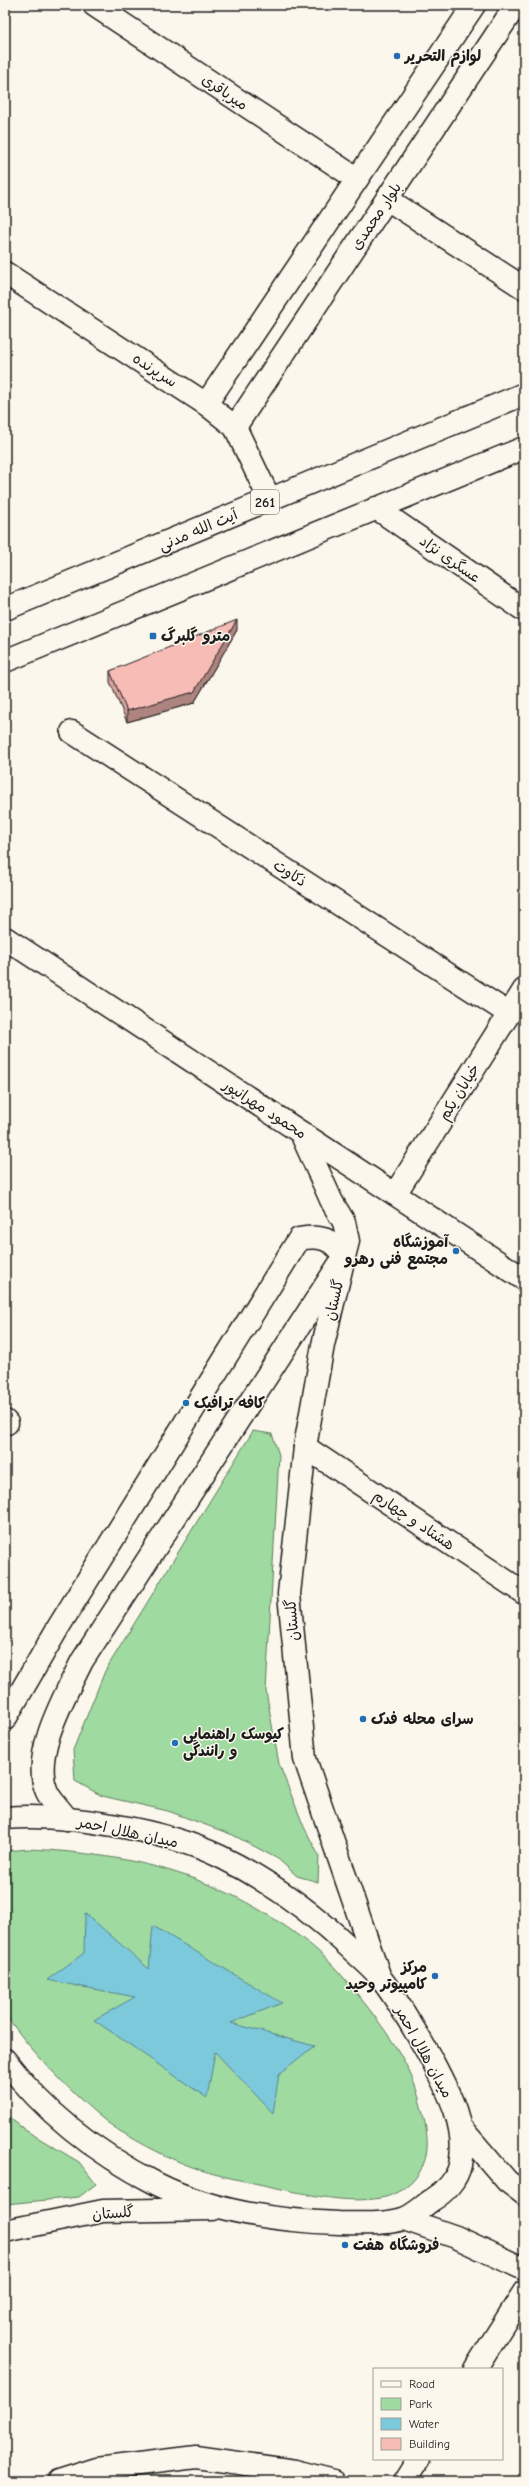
<svg xmlns="http://www.w3.org/2000/svg" width="529" height="2486" font-family="'Comic Neue','Playpen Sans Arabic',sans-serif">
	<style>
		.green { fill: #9fdaa0; stroke: #5e7b5e }
		.water { fill: #7dc9dc; stroke: #56848f }
		.lines { fill: none; stroke-linecap: round; stroke-linejoin: round }
		.minor-casing { stroke: #1c1c1c; stroke-width: 25 }
		.secondary-casing { stroke: #1c1c1c; stroke-width: 25 }
		.primary-casing { stroke: #1c1c1c; stroke-width: 25 }
		.minor { stroke: #fbf7ec; stroke-width: 22 }
		.secondary { stroke: #fbf7ec; stroke-width: 22 }
		.primary { stroke: #fbf7ec; stroke-width: 22 }
		.wall { fill: #d5a29d; stroke: #1c1c1c }
		.shaded-wall { fill: #ae8480; stroke: #1c1c1c }
		.building { fill: #f8bcb7; stroke: #1c1c1c }
		.poi-dot { fill: #1f6fb2; stroke: #fbf7ec; stroke-width: 1.5 }
		.labels { text-anchor: middle; dominant-baseline: central; stroke-width: 3; stroke-linejoin: round; paint-order: stroke }
		.shield { fill: #fbf7ec; stroke: #5f5e5a; stroke-width: 1 }
		.shield-label { font-size: 14px; font-weight: bold; fill: #1c1c1c }
		.poi-label { font-size: 15px; font-weight: bold; fill: #1c1c1c; stroke: #fbf7ec; text-anchor: start }
		.street-label { font-size: 15px; fill: #1c1c1c; stroke: #fbf7ec }
	</style>
	<rect width="100%" height="100%" fill="#fbf7ec"/>
	<filter id="ink" filterUnits="userSpaceOnUse"><feTurbulence type="fractalNoise" baseFrequency=".025" numOctaves="2"/><feDisplacementMap in="SourceGraphic" scale="8" xChannelSelector="R" yChannelSelector="G"/><feConvolveMatrix kernelMatrix="1 2 1 2 8 2 1 2 1" color-interpolation-filters="sRGB"/></filter>
	<g filter="url(#ink)">
		<!-- green -->
		<g class="green">
			<polygon points="253,1431 272,1434 279,1455 266,1691 279,1764 304,1827 319,1856 318,1882 297,1876 278,1859 233,1835 168,1811 102,1796 75,1781 73,1750 105,1671"/>
			<path d="M28,1849C138,1854 225,1877 312,1946C332,1962 350,1985 366,2005C386,2031 409,2062 418,2095C426,2125 436,2155 413,2181C407,2188 390,2197 381,2198C345,2204 307,2194 272,2187C246,2181 220,2177 195,2168C169,2159 142,2144 118,2130C87,2110 26,2047 7,2016C1,2005 5,1875 5,1851Z"/>
			<polygon points="5,2114 25,2130 79,2162 96,2184 79,2197 5,2204"/>
		</g>
		<!-- water -->
		<polygon class="water" points="85,1913 149,1969 153,1926 282,2003 231,2023 314,2046 279,2074 273,2113 215,2052 207,2098 94,2020 135,1997 47,1980 84,1953"/>
		<g class="lines">
			<defs>
				<g id="minor">
					<polyline points="94,5 357,179"/>
					<polyline points="387,199 524,288"/>
					<polyline points="5,273 206,404 235,427 270,500"/>
					<polyline points="206,404 474,5"/>
					<polyline points="235,427 516,5"/>
					<polyline points="376,508 524,610"/>
					<polyline points="72,732 508,1013"/>
					<polyline points="5,938 524,1279"/>
					<polyline points="395,1194 524,990"/>
					<polyline points="5,1421 7,1423"/>
					<polyline points="305,1447 524,1593"/>
					<path d="M5,1719L59,1626L299,1239C319,1235 333,1238 344,1257L323,1345L305,1447L289,1594L305,1759L379,1975"/>
					<path d="M67,1819C61,1810 51,1801 47,1792C30,1755 66,1694 82,1661L344,1257L348,1241L344,1222L332,1202L301,1133"/>
					<polyline points="475,2369 524,2292"/>
					<polyline points="59,2481 97,2469 196,2457 295,2471 334,2481"/>
					<polyline points="404,2481 418,2459"/>
				</g>
				<g id="secondary">
					<path d="M5,1818C66,1813 166,1830 221,1857C268,1880 312,1912 350,1948C359,1957 371,1966 379,1976C398,2000 414,2029 429,2055C447,2089 468,2125 460,2165C457,2180 444,2193 432,2200C423,2206 413,2216 403,2219C382,2225 360,2223 339,2223C278,2221 212,2212 157,2184C98,2154 45,2113 5,2060"/>
					<polyline points="462,2129 507,2181 524,2194"/>
					<polyline points="404,2219 456,2237 524,2269"/>
					<polyline points="5,2231 103,2211 212,2209"/>
				</g>
				<g id="primary">
					<polyline points="5,609 524,394"/>
					<polyline points="5,661 524,448"/>
				</g>
			</defs>
			<!-- minor casing -->
			<use href="#minor" class="minor-casing"/>
			<!-- secondary casing -->
			<use href="#secondary" class="secondary-casing"/>
			<!-- primary casing -->
			<use href="#primary" class="primary-casing"/>
			<!-- minor -->
			<use href="#minor" class="minor"/>
			<!-- secondary -->
			<use href="#secondary" class="secondary"/>
			<!-- primary -->
			<use href="#primary" class="primary"/>
		</g>
		<!-- wall -->
		<polygon class="wall" points="237,630 194,703 127,722 110,682 110,671"/>
		<!-- shaded-wall -->
		<polygon class="shaded-wall" points="237,620 237,630 194,703 127,722 127,711"/>
		<!-- building -->
		<polygon class="building" points="237,620 194,692 127,711 110,671"/>
	</g>
	<!-- markers -->
	<g class="poi-dot">
		<circle cx="397" cy="56" r="4"/>
		<rect x="149" y="632" width="8" height="8" rx="2"/>
		<circle cx="456" cy="1251" r="4"/>
		<circle cx="186" cy="1403" r="4"/>
		<circle cx="363" cy="1719" r="4"/>
		<circle cx="175" cy="1743" r="4"/>
		<circle cx="435" cy="1976" r="4"/>
		<circle cx="345" cy="2245" r="4"/>
	</g>
	<g class="labels">
		<!-- shield labels -->
		<rect class="shield" x="251" y="490" width="28" height="24" rx="3"/>
		<g class="shield-label">
			<text x="265" y="502">261</text>
		</g>
		<!-- poi labels -->
		<g class="poi-label">
			<text x="405" y="56">لوازم التحریر</text>
			<text x="161" y="636">مترو گلبرگ</text>
			<text x="448" y="1242" text-anchor="end">آموزشگاه<tspan x="448" dy="17">مجتمع فنی رهرو</tspan></text>
			<text x="194" y="1403">کافه ترافیک</text>
			<text x="371" y="1719">سرای محله فدک</text>
			<text x="183" y="1734">کیوسک راهنمایی<tspan x="183" dy="17">و رانندگی</tspan></text>
			<text x="427" y="1967" text-anchor="end">مرکز<tspan x="427" dy="17">کامپیوتر وحید</tspan></text>
			<text x="353" y="2245">فروشگاه هفت</text>
		</g>
		<!-- street labels -->
		<g class="street-label">
			<text transform="translate(225 92) rotate(34)">میرباقری</text>
			<text transform="translate(376 216) rotate(-56)">بلوار محمدی</text>
			<text transform="translate(155 370) rotate(33)">سرپرنده</text>
			<text transform="translate(198 530) rotate(-23)">آیت الله مدنی</text>
			<text transform="translate(450 559) rotate(35)">عسگری نژاد</text>
			<text transform="translate(290 873) rotate(33)">ذکاوت</text>
			<text transform="translate(459 1092) rotate(-58)">خیابان یکم</text>
			<text transform="translate(265 1109) rotate(33)">محمود مهرانپور</text>
			<text transform="translate(334 1300) rotate(-77)">گلستان</text>
			<text transform="translate(414 1520) rotate(34)">هشتاد و چهارم</text>
			<text transform="translate(292 1620) rotate(-95)">گلستان</text>
			<text transform="translate(128 1832) rotate(12)">میدان هلال احمر</text>
			<text transform="translate(424 2052) rotate(61)">میدان هلال احمر</text>
			<text transform="translate(113 2213) rotate(-4)">گلستان</text>
		</g>
	</g>
	<!-- margin -->
	<rect width="529" height="2486" fill="none" stroke="#fbf7ec" stroke-width="20"/>
	<rect x="10" y="10" width="509" height="2466" fill="none" stroke="#1c1c1c" stroke-width="1.5" filter="url(#ink)"/>
	<!-- legend -->
	<rect x="373" y="2368" width="130" height="92" fill="#fbf7ec" stroke="#a29f99"/>
	<rect x="381" y="2381" width="20" height="6" fill="#fbf7ec" stroke="#a29f99"/>
	<text x="409" y="2388" font-size="12" fill="#1c1c1c">Road</text>
	<rect x="381" y="2398" width="20" height="12" fill="#9fdaa0" stroke="#a29f99"/>
	<text x="409" y="2408" font-size="12" fill="#1c1c1c">Park</text>
	<rect x="381" y="2418" width="20" height="12" fill="#7dc9dc" stroke="#a29f99"/>
	<text x="409" y="2428" font-size="12" fill="#1c1c1c">Water</text>
	<rect x="381" y="2438" width="20" height="12" fill="#f8bcb7" stroke="#a29f99"/>
	<text x="409" y="2448" font-size="12" fill="#1c1c1c">Building</text>
</svg>
